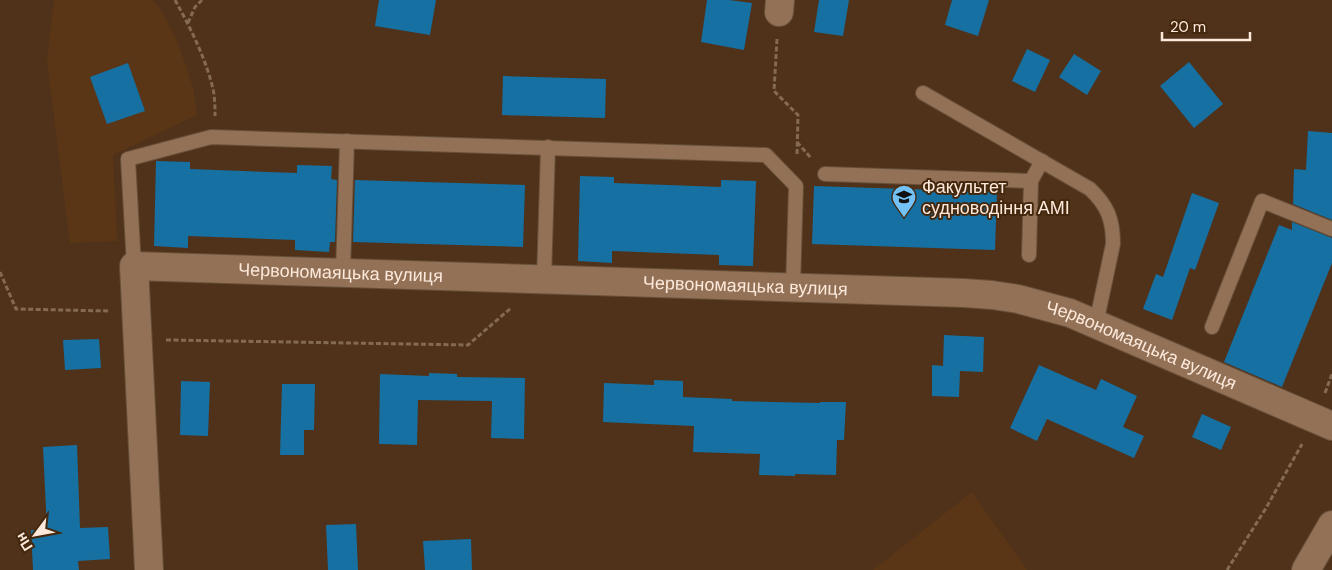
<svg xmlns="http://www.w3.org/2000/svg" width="1332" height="570" font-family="'DM Sans',sans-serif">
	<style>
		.built { fill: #5a3617 }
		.building { fill: #1670a2 }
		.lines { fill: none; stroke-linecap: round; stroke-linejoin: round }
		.service-casing { stroke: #684f39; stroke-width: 16 }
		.minor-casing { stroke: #684f39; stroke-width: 30 }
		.secondary-casing { stroke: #684f39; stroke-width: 30 }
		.path { stroke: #846a54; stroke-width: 3; stroke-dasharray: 5 2.5; stroke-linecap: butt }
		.service { stroke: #927156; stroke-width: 14 }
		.minor { stroke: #927156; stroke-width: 28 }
		.secondary { stroke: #927156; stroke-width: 28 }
		.labels { text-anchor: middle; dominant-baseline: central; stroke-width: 4; stroke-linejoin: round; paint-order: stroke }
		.poi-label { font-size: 18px; fill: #fde9db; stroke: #44280e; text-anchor: start }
		.street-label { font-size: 18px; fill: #fde9db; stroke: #44280e }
	</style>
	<rect width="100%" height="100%" fill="#4f3219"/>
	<!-- built -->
	<g class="built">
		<polygon points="54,0 153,0 163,13 175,37 185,63 193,88 197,115 113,155 117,241 70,243 47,61"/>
		<polygon points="972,492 1027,570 873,570"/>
	</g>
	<!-- building -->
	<g class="building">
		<polygon points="379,0 436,0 430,35 375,26"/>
		<polygon points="707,0 729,0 752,3 744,50 701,42"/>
		<polygon points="819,0 849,0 843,36 814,32"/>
		<polygon points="952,0 989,0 978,36 945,25"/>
		<polygon points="1027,49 1050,60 1035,92 1012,81"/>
		<polygon points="1074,54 1101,71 1087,95 1059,77"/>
		<polygon points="1189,62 1223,104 1194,128 1160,86"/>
		<polygon points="128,63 145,111 107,124 90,77"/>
		<polygon points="503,76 606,79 605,118 502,115"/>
		<polygon points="1308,131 1332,133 1332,220 1293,204 1294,169 1306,170"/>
		<polygon points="156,161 190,162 190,169 297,173 297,165 332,166 331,179 337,180 335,242 330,242 329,252 295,250 295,240 188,236 188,248 154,246"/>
		<polygon points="580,176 614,177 614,183 721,187 721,180 756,181 753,266 719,265 719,255 612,251 612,263 578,261"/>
		<polygon points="355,180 525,185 523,247 353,242"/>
		<polygon points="814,186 997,192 995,250 812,244"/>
		<polygon points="1192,193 1219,203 1195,270 1190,268 1172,320 1143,309 1156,274 1163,277"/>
		<polygon points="1292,222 1332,238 1332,263 1282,387 1224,362 1279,225 1292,230"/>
		<polygon points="944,335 984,337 983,372 960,371 959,397 932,396 932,365 943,366"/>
		<polygon points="99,339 101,368 65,370 63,340"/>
		<polygon points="1039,365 1096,390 1101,379 1137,396 1123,427 1144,436 1134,458 1047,419 1037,441 1010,428"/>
		<polygon points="429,373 457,374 457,377 525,378 524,439 491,438 492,401 418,400 417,445 379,444 380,374 429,376"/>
		<polygon points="654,380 683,381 683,397 732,399 732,401 820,403 820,402 846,402 844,440 837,440 836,475 795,474 795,476 759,475 760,454 693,452 694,426 603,422 604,383 654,385"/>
		<polygon points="181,381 210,382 208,436 180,435"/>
		<polygon points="282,384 315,384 314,430 304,430 304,455 280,455"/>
		<polygon points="1202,414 1231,427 1221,450 1192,437"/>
		<polygon points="77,445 80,528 108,527 110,559 78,561 79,570 33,570 31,530 47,530 43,447"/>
		<polygon points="356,524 358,570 328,570 326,525"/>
		<polygon points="471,539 472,570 425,570 423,541"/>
	</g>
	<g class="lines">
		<defs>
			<g id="service">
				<path d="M923,93L1090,189C1108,206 1113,220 1113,244L1096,324"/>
				<polyline points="825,174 1031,181"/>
				<polyline points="1029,255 1031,181 1042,161"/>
				<polyline points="134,266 128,159 211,137 766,155 796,186 793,287"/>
				<polyline points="343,273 347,141"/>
				<polyline points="544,279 548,147"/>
				<polyline points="1212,327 1262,201 1332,229"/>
			</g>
			<g id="minor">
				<polyline points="779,12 780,0"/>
				<path id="s1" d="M149,570L134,266L964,293L992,295L1018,299L1070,313L1332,426"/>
			</g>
			<polyline id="secondary" points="1306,570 1332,525"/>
		</defs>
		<!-- service casing -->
		<use href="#service" class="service-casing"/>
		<!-- minor casing -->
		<use href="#minor" class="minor-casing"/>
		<!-- secondary casing -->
		<use href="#secondary" class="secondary-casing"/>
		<!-- path -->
		<g class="path">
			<path d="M175,0C190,27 206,59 213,89C215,98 215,107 215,116"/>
			<polyline points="188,23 195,7 202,0"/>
			<polyline points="777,39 774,91 798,115 797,155"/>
			<polyline points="797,142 811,158"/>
			<polyline points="0,272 16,309 109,311"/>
			<polyline points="166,340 468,345 511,308"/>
			<polyline points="1325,393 1332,374"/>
			<polyline points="1227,570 1266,508 1302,444"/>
		</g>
		<!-- service -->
		<use href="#service" class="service"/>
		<!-- minor -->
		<use href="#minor" class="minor"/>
		<!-- secondary -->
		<use href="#secondary" class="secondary"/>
	</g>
	<!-- icons -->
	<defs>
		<symbol id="university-pin" viewBox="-11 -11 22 30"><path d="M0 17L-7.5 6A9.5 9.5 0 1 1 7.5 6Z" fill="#73c1f5" stroke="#44280e"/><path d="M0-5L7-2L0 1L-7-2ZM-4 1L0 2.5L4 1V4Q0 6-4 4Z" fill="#111"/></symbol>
	</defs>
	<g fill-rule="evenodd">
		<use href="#university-pin" x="890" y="183" width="28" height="38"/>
	</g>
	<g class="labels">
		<!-- poi labels -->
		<g class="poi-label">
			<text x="922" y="187">Факультет<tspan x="922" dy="21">судноводіння АМІ</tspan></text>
		</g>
		<!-- street labels -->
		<g class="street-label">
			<text stroke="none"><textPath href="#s1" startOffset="511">Червономаяцька вулиця</textPath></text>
			<text stroke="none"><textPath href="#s1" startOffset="916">Червономаяцька вулиця</textPath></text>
			<text stroke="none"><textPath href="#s1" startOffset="1321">Червономаяцька вулиця</textPath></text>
		</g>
	</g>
	<!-- north arrow -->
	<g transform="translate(35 535) rotate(238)" stroke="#44280e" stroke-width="4" paint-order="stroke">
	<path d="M0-4L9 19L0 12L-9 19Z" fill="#fde9db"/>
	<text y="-8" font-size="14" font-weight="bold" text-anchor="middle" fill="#fde9db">Пн</text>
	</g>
	<!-- scale -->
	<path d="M1162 32v8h88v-8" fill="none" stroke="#fde9db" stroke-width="2.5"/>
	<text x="1170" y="32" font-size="15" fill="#fde9db" stroke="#44280e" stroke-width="4" paint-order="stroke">20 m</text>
</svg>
